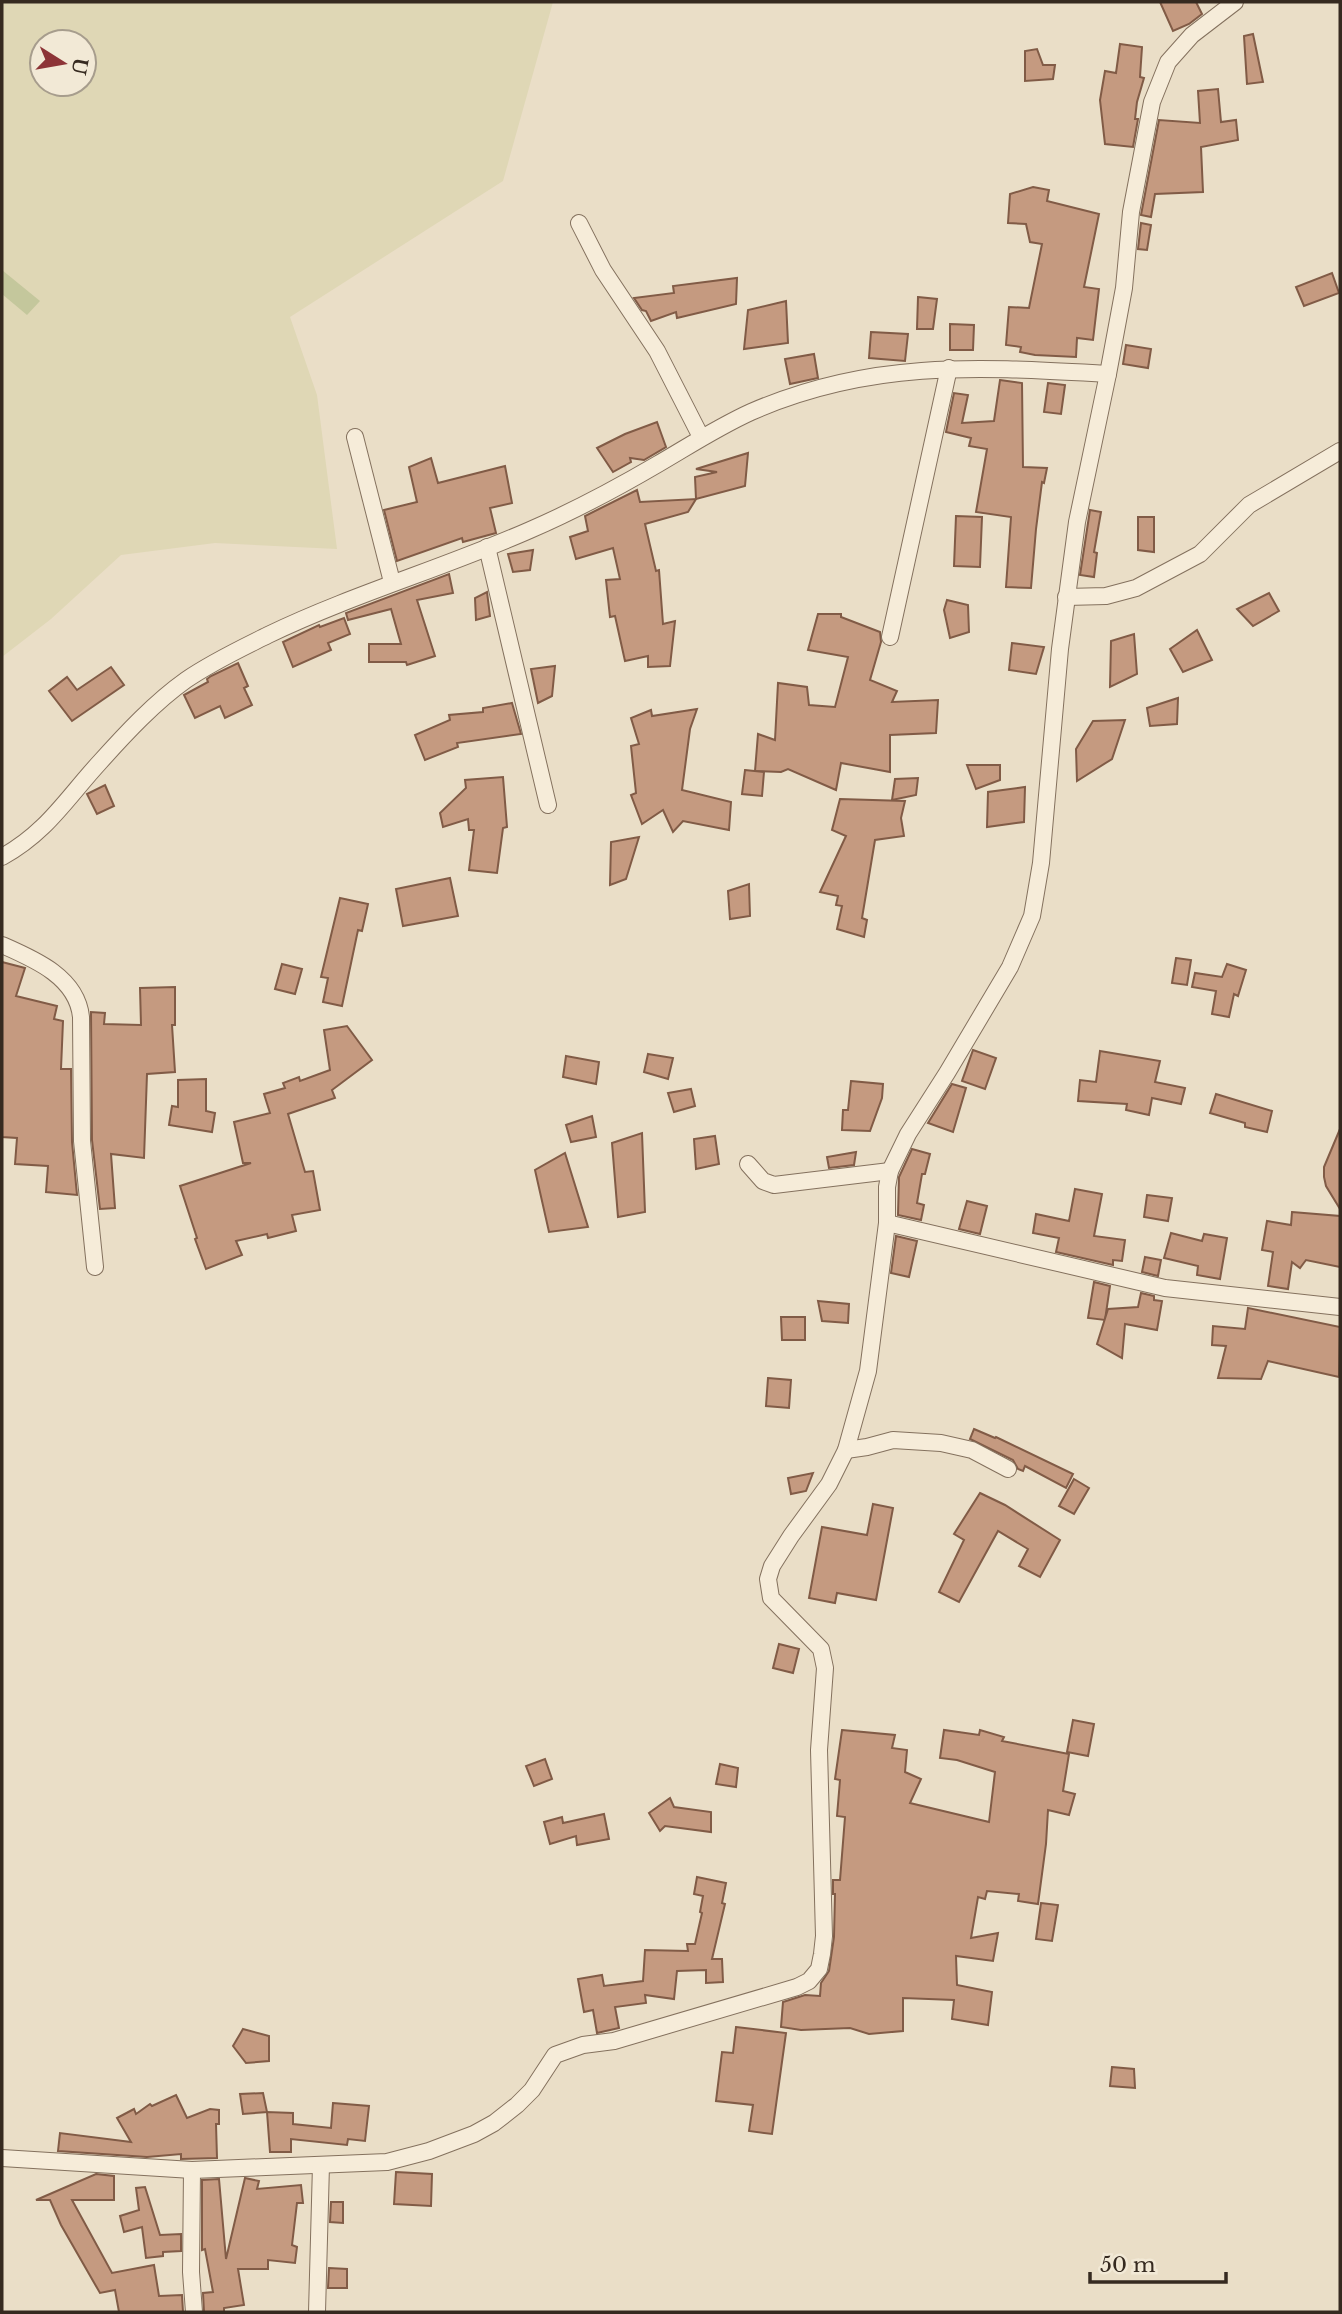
<svg xmlns="http://www.w3.org/2000/svg" width="1342" height="2314" font-family="'Libre Baskerville',serif">
	<style>
		.farmland { fill: #dfd7b5; fill-rule: evenodd }
		.green { fill: #c4c79c }
		.building { fill: #c59a80; stroke: #815b46; stroke-width: 2 }
		.lines { fill: none; stroke-linecap: round; stroke-linejoin: round }
		.street-casing { stroke: #84715e; stroke-width: 18 }
		.street { stroke: #f6ecd9; stroke-width: 16 }
	</style>
	<rect width="100%" height="100%" fill="#eadec7"/>
	<!-- farmland -->
	<path class="farmland" d="M2,2H553L503,181L290,317L317,395L337,549L215,543L121,555L51,619L2,657ZM42,42H84V84H42Z"/>
	<!-- green -->
	<polygon class="green" points="2,270 40,301 27,315 2,294"/>
	<!-- building -->
	<g class="building">
		<polygon points="1160,2 1196,2 1202,14 1189,24 1173,31"/>
		<polygon points="1253,34 1263,82 1247,84 1244,36"/>
		<polygon points="1120,44 1142,47 1140,77 1144,78 1137,102 1135,119 1138,119 1133,147 1105,144 1100,100 1105,71 1116,73"/>
		<polygon points="1037,49 1043,65 1055,65 1053,79 1025,81 1025,51"/>
		<polygon points="1218,89 1221,122 1236,120 1238,140 1201,147 1203,192 1155,194 1151,217 1141,215 1159,120 1200,123 1198,91"/>
		<polygon points="1033,187 1049,190 1047,201 1099,214 1084,287 1099,289 1093,340 1077,338 1076,357 1035,355 1020,352 1021,347 1006,345 1009,307 1029,308 1042,244 1030,242 1026,224 1008,223 1010,194"/>
		<polygon points="1141,223 1151,225 1147,250 1138,249"/>
		<polygon points="1332,273 1339,293 1304,306 1296,287"/>
		<polygon points="737,278 736,304 677,318 676,312 651,321 646,311 642,310 634,298 674,293 673,286"/>
		<polygon points="918,297 937,299 933,329 917,329"/>
		<polygon points="786,301 788,343 744,349 748,310"/>
		<polygon points="950,324 974,325 973,350 950,350"/>
		<polygon points="871,332 908,334 905,361 869,358"/>
		<polygon points="1126,345 1151,349 1148,368 1123,364"/>
		<polygon points="814,354 818,378 790,384 785,359"/>
		<polygon points="1000,380 1022,383 1023,467 1047,468 1044,483 1042,482 1036,529 1031,588 1006,587 1011,517 976,512 987,449 969,446 971,438 946,432 954,393 968,395 962,423 994,421"/>
		<polygon points="1048,383 1065,385 1061,414 1044,412"/>
		<polygon points="657,422 666,447 644,460 630,458 631,462 613,472 597,448 625,434"/>
		<polygon points="748,453 745,486 696,499 695,477 717,472 696,469"/>
		<polygon points="431,458 438,483 505,466 512,503 490,508 496,533 463,542 462,538 397,561 384,510 417,502 409,467"/>
		<polygon points="637,490 640,502 696,499 688,512 645,524 656,571 659,570 663,624 675,621 670,666 648,667 648,656 625,661 615,616 610,617 606,580 620,579 613,548 576,559 570,537 588,531 585,516"/>
		<polygon points="1090,510 1101,512 1094,552 1097,553 1094,577 1080,575"/>
		<polygon points="956,516 982,517 980,567 954,566"/>
		<polygon points="1138,517 1154,517 1154,552 1138,550"/>
		<polygon points="533,550 530,570 513,572 508,554"/>
		<polygon points="449,574 453,593 417,600 435,656 407,665 406,662 369,662 369,644 401,644 391,609 348,620 346,613"/>
		<polygon points="487,592 490,616 476,620 475,598"/>
		<polygon points="1269,593 1279,611 1253,626 1237,609"/>
		<polygon points="947,600 968,605 969,632 950,638 944,610"/>
		<polygon points="818,614 841,614 841,617 880,632 881,642 870,680 897,691 892,702 938,700 936,733 890,735 890,772 841,763 836,790 788,769 781,772 755,771 758,734 775,740 778,683 807,687 809,705 835,707 848,657 808,650"/>
		<polygon points="344,618 350,634 328,643 331,650 293,667 283,642 319,625 320,627"/>
		<polygon points="1197,630 1212,660 1183,672 1170,649"/>
		<polygon points="1134,634 1137,674 1110,687 1111,641"/>
		<polygon points="1012,643 1044,647 1036,674 1009,670"/>
		<polygon points="238,663 248,686 244,688 252,705 225,718 220,706 195,718 184,695 208,682 207,679 211,676"/>
		<polygon points="555,666 552,696 538,703 531,669"/>
		<polygon points="111,667 124,685 72,721 49,691 67,677 77,690"/>
		<polygon points="1178,698 1177,724 1150,726 1147,708"/>
		<polygon points="512,703 521,734 457,743 458,747 425,760 415,735 450,720 449,715 483,712 483,708"/>
		<polygon points="697,709 690,729 682,790 731,802 729,830 683,821 673,832 663,810 642,824 631,795 636,793 631,746 639,744 631,718 651,710 652,716"/>
		<polygon points="1125,720 1112,759 1077,781 1076,749 1093,721"/>
		<polygon points="967,765 1000,765 1000,780 976,789"/>
		<polygon points="745,770 764,772 762,796 742,794"/>
		<polygon points="503,777 507,827 503,828 497,873 469,870 474,830 469,830 468,819 443,827 440,813 466,788 465,780"/>
		<polygon points="918,778 916,795 892,800 895,779"/>
		<polygon points="105,785 114,806 97,814 87,794"/>
		<polygon points="1025,787 1024,822 987,827 988,792"/>
		<polygon points="840,799 905,801 901,818 904,836 875,840 862,918 867,920 864,937 837,929 842,906 836,905 838,896 820,892 846,836 832,830"/>
		<polygon points="639,837 626,879 610,885 611,842"/>
		<polygon points="450,878 458,916 403,926 396,889"/>
		<polygon points="749,884 750,916 730,919 728,891"/>
		<polygon points="340,898 368,904 362,931 358,930 342,1006 323,1002 328,978 321,977"/>
		<polygon points="1176,958 1191,960 1187,985 1172,983"/>
		<polygon points="2,962 25,968 16,996 57,1006 54,1019 63,1021 61,1069 71,1069 72,1142 77,1195 46,1192 48,1166 15,1164 17,1138 2,1137"/>
		<polygon points="282,964 302,969 295,994 275,989"/>
		<polygon points="1227,964 1246,970 1238,996 1234,994 1229,1017 1212,1014 1216,991 1192,987 1195,973 1222,977"/>
		<polygon points="175,987 175,1025 172,1025 175,1072 147,1074 144,1158 111,1154 115,1208 100,1209 92,1140 91,1012 105,1013 104,1024 141,1025 140,988"/>
		<polygon points="347,1026 372,1060 332,1090 335,1098 288,1114 305,1172 313,1171 320,1210 292,1215 296,1231 268,1238 267,1234 236,1241 242,1255 206,1269 195,1239 197,1238 180,1186 251,1163 243,1163 234,1122 270,1113 264,1094 285,1088 283,1083 299,1077 300,1081 330,1070 324,1030"/>
		<polygon points="973,1050 996,1058 985,1089 962,1081"/>
		<polygon points="1100,1051 1160,1061 1155,1082 1185,1088 1181,1104 1152,1098 1149,1115 1126,1110 1127,1104 1078,1101 1080,1080 1096,1082"/>
		<polygon points="648,1054 673,1058 668,1079 644,1072"/>
		<polygon points="566,1056 599,1062 596,1084 563,1077"/>
		<polygon points="206,1079 206,1111 215,1113 212,1132 169,1125 172,1106 178,1107 178,1080"/>
		<polygon points="851,1081 883,1084 882,1098 870,1131 842,1130 843,1110 848,1110"/>
		<polygon points="952,1084 966,1088 953,1132 928,1123"/>
		<polygon points="691,1089 695,1106 674,1112 668,1093"/>
		<polygon points="1216,1094 1272,1111 1267,1132 1245,1127 1245,1123 1210,1113"/>
		<polygon points="592,1116 596,1137 571,1142 566,1125"/>
		<polygon points="1340,1129 1340,1209 1326,1186 1324,1177 1324,1167"/>
		<polygon points="642,1133 645,1212 618,1217 612,1143"/>
		<polygon points="715,1136 719,1164 696,1169 694,1139"/>
		<polygon points="912,1149 930,1154 925,1174 922,1174 917,1203 924,1205 921,1220 898,1215 899,1177"/>
		<polygon points="856,1152 854,1165 829,1168 827,1157"/>
		<polygon points="565,1153 588,1227 549,1232 535,1170"/>
		<polygon points="1075,1189 1102,1194 1094,1236 1125,1240 1122,1261 1113,1260 1113,1265 1056,1252 1059,1238 1033,1233 1036,1214 1069,1221"/>
		<polygon points="1147,1195 1172,1198 1168,1221 1144,1217"/>
		<polygon points="967,1201 987,1206 980,1234 959,1229"/>
		<polygon points="1292,1212 1340,1216 1340,1267 1306,1260 1300,1268 1292,1262 1288,1289 1268,1286 1273,1252 1262,1250 1267,1221 1291,1225"/>
		<polygon points="1171,1233 1202,1241 1204,1234 1227,1238 1220,1279 1197,1275 1198,1266 1164,1258"/>
		<polygon points="896,1236 917,1241 909,1277 891,1273"/>
		<polygon points="1145,1257 1161,1260 1158,1276 1142,1272"/>
		<polygon points="1094,1282 1110,1286 1105,1320 1088,1318"/>
		<polygon points="1141,1293 1154,1296 1154,1300 1162,1301 1157,1330 1125,1324 1122,1358 1097,1344 1108,1309 1138,1307"/>
		<polygon points="818,1301 849,1304 848,1323 822,1321"/>
		<polygon points="1248,1308 1340,1327 1339,1377 1268,1361 1261,1379 1218,1378 1226,1346 1212,1345 1213,1326 1245,1329"/>
		<polygon points="781,1317 805,1317 805,1340 782,1340"/>
		<polygon points="768,1378 791,1380 789,1408 766,1406"/>
		<polygon points="974,1429 995,1438 996,1437 1073,1474 1066,1488 1025,1466 1023,1471 1018,1469 1013,1460 970,1439"/>
		<polygon points="813,1473 806,1491 791,1494 788,1478"/>
		<polygon points="1074,1479 1089,1488 1074,1514 1059,1506"/>
		<polygon points="980,1493 1005,1505 1060,1540 1040,1577 1019,1566 1028,1549 998,1531 959,1602 939,1592 964,1540 954,1534"/>
		<polygon points="873,1504 893,1508 876,1600 837,1593 835,1603 809,1598 822,1527 867,1535"/>
		<polygon points="779,1644 799,1649 793,1673 773,1668"/>
		<polygon points="1073,1720 1094,1724 1088,1756 1067,1752"/>
		<polygon points="842,1730 895,1735 892,1748 907,1750 905,1772 921,1779 910,1803 989,1822 995,1772 957,1760 940,1758 944,1730 979,1735 980,1730 1004,1737 1002,1741 1069,1754 1063,1791 1075,1794 1069,1815 1048,1810 1046,1844 1038,1904 1018,1901 1019,1894 987,1891 985,1899 978,1897 971,1938 998,1933 993,1961 956,1956 957,1985 992,1992 988,2025 952,2019 954,2000 903,1998 903,2031 869,2034 850,2028 801,2030 781,2027 783,2002 805,1995 820,1996 821,1983 829,1971 834,1937 835,1894 833,1894 833,1880 840,1880 845,1817 837,1816 840,1780 835,1779"/>
		<polygon points="545,1759 552,1779 534,1786 526,1766"/>
		<polygon points="720,1764 738,1768 736,1787 716,1784"/>
		<polygon points="670,1798 674,1807 711,1812 711,1832 665,1826 660,1831 649,1813"/>
		<polygon points="604,1814 609,1839 577,1845 576,1836 550,1844 544,1822 562,1817 563,1823"/>
		<polygon points="697,1877 726,1883 722,1903 725,1904 712,1959 722,1959 723,1982 706,1983 706,1970 677,1971 674,1999 645,1995 646,2003 615,2007 619,2028 597,2033 593,2010 584,2012 578,1979 602,1975 604,1986 643,1981 645,1950 688,1951 687,1944 695,1944 702,1913 700,1912 703,1896 694,1894"/>
		<polygon points="1041,1903 1058,1905 1052,1941 1036,1939"/>
		<polygon points="736,2027 786,2033 772,2134 749,2131 753,2105 716,2101 722,2052 733,2053"/>
		<polygon points="243,2029 269,2036 269,2061 246,2063 233,2046"/>
		<polygon points="1112,2067 1134,2069 1135,2088 1110,2086"/>
		<polygon points="263,2093 267,2112 243,2114 240,2094"/>
		<polygon points="176,2095 187,2118 210,2109 219,2110 219,2124 216,2124 217,2158 181,2159 181,2154 147,2157 58,2151 60,2133 131,2142 117,2118 134,2109 136,2114 150,2104 152,2106"/>
		<polygon points="333,2103 369,2106 365,2141 348,2139 347,2145 291,2139 291,2152 270,2152 267,2112 293,2113 293,2124 331,2128"/>
		<polygon points="396,2172 432,2174 431,2206 394,2204"/>
		<polygon points="96,2174 114,2176 114,2200 72,2200 112,2273 154,2265 159,2296 182,2295 183,2312 119,2312 115,2290 100,2293 61,2225 50,2200 36,2200"/>
		<polygon points="245,2178 259,2181 257,2189 301,2185 303,2203 297,2203 292,2245 297,2247 295,2263 268,2260 268,2269 238,2269 244,2305 224,2308 224,2312 204,2312 203,2293 213,2292 205,2249 202,2250 202,2180 219,2179 226,2259"/>
		<polygon points="145,2187 160,2235 181,2234 181,2251 163,2252 163,2256 146,2258 142,2227 124,2232 120,2216 139,2210 136,2188"/>
		<polygon points="331,2202 343,2202 343,2223 330,2222"/>
		<polygon points="329,2268 347,2269 347,2288 328,2288"/>
	</g>
	<g class="lines">
		<defs>
			<g id="street">
				<polyline points="579,223 603,270 657,351 701,437"/>
				<polyline points="355,437 392,582"/>
				<polyline points="487,547 548,805"/>
				<polyline points="1066,597 1106,596 1136,588 1200,554 1249,505 1340,451"/>
				<polyline points="890,637 949,368"/>
				<path d="M2,857C47,832 66,799 100,762C126,733 155,702 186,680C212,662 240,649 268,635C353,594 444,568 530,530C574,511 617,488 658,464C689,446 718,427 751,412C872,359 981,367 1108,374"/>
				<path d="M2,945C34,959 77,977 81,1017L82,1141L95,1267"/>
				<polyline points="748,1164 763,1181 774,1185 890,1171"/>
				<polyline points="887,1223 1165,1288 1340,1307"/>
				<polyline points="846,1450 867,1447 893,1440 941,1443 972,1450 1008,1469"/>
				<polyline points="2,2158 192,2170 387,2162 429,2151 474,2134 494,2123 517,2105 532,2090 555,2055 583,2045 614,2041 797,1987 809,1981 819,1969 822,1954 824,1936 819,1750 825,1668 821,1649 771,1598 768,1579 772,1566 791,1536 829,1484 846,1450 868,1371 887,1223 887,1187 890,1171 908,1134 947,1073 1010,967 1032,916 1041,863 1060,649 1077,522 1108,374 1124,288 1131,212 1152,102 1168,62 1192,35 1235,2"/>
				<polyline points="192,2170 191,2272 194,2312"/>
				<polyline points="317,2312 321,2165"/>
			</g>
		</defs>
		<!-- street casing -->
		<use href="#street" class="street-casing"/>
		<!-- street -->
		<use href="#street" class="street"/>
	</g>
	<!-- border -->
	<rect width="1342" height="2314" fill="none" stroke="#362a20" stroke-width="7"/>
	<!-- north arrow -->
	<g transform="translate(63 63) rotate(101)"><circle r="33" fill="#f2e9d6" stroke="#a79d8d" stroke-width="2"/>
	<path d="M0-5L12 26L0 18L-12 26Z" fill="#8d3437"/>
	<text y="-10" font-size="19" font-weight="bold" text-anchor="middle" fill="#362a20">U</text>
	</g>
	<!-- scale -->
	<path d="M1090 2272v10h136v-10" fill="none" stroke="#362a20" stroke-width="3.5"/>
	<text x="1100" y="2272" font-size="21" fill="#362a20" stroke="#f2e9d6" stroke-width="5" paint-order="stroke">50 m</text>
</svg>
